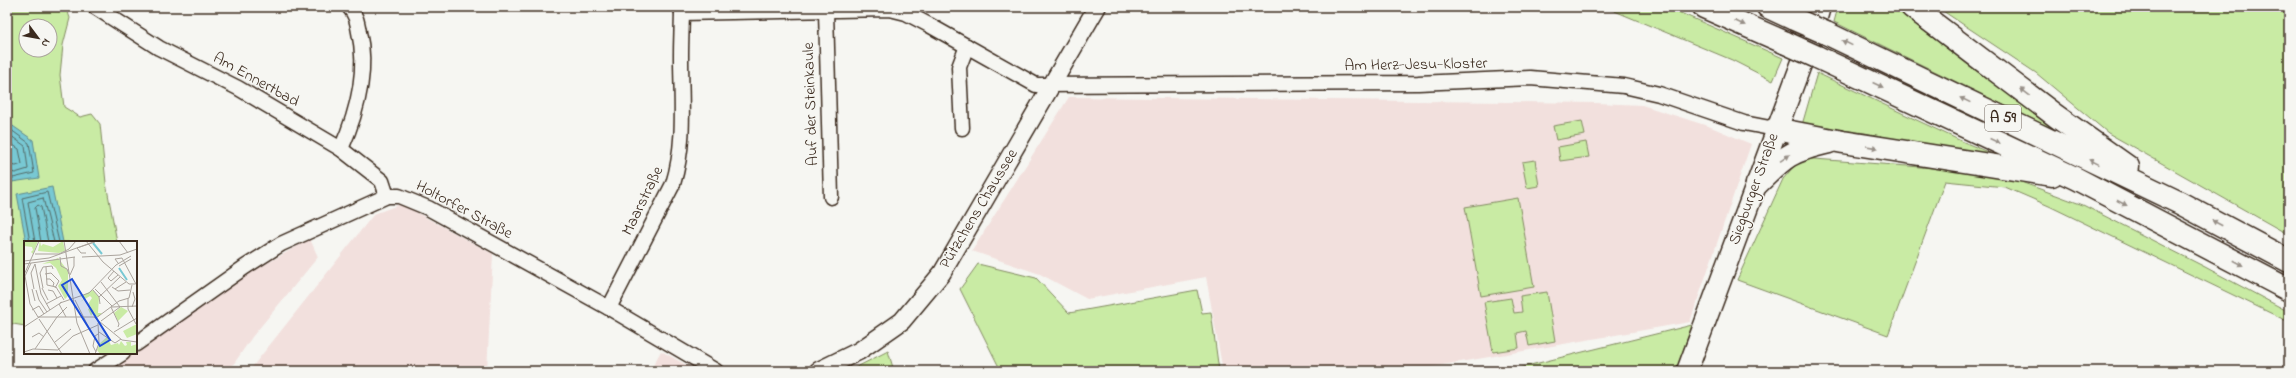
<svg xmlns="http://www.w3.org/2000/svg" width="2296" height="378" font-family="'Indie Flower',sans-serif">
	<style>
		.built { fill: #f2e0dd }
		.green { fill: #c9eba4; stroke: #828a61; fill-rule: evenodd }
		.water { fill: #78c8d3; stroke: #60898b }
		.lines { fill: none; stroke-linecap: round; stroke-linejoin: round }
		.shore { stroke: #536966; stroke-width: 1 }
		.minor-casing { stroke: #3b2a1e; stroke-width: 17 }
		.tertiary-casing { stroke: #3b2a1e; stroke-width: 20 }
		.secondary-casing { stroke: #3b2a1e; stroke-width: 23 }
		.motorway-casing { stroke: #3b2a1e; stroke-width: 25 }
		.minor { stroke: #f6f6f2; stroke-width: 14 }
		.tertiary { stroke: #f6f6f2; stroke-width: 17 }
		.secondary { stroke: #f6f6f2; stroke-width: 20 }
		.motorway { stroke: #f6f6f2; stroke-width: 22 }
		.motorway-bridge-casing { stroke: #3b2a1e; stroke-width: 25; stroke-linecap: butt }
		.motorway-bridge { stroke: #f6f6f2; stroke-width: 22 }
		.oneway { fill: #989088 }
		.labels { text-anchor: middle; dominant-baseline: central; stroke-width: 3; stroke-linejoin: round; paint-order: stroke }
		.shield { fill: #f6f6f2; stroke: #73675e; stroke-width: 1 }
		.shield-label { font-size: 15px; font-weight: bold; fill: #3b2a1e }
		.street-label { font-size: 16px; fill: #3b2a1e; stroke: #f6f6f2 }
		.inset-river { fill: none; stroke: #78c8d3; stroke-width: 2 }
		.inset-road { fill: none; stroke: #aba49d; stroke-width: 1 }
		.view { fill: #1d4ed8; fill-opacity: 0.15; stroke: #1d4ed8; stroke-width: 2 }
		.inset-edge { fill: none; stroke: #3b2a1e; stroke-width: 2 }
	</style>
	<rect width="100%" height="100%" fill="#f6f6f2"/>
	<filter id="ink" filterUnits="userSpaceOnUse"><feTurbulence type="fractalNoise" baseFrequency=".025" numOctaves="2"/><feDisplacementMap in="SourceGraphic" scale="8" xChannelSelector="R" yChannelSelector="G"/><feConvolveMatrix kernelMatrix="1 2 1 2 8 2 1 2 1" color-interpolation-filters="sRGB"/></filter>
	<g filter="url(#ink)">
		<!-- built -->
		<g class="built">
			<polygon points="1069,97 1597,103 1642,105 1711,127 1751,144 1690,322 1408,371 1223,371 1206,277 1087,299 1040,274 972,251"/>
			<polygon points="401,204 493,254 487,371 249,371 374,214"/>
			<polygon points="310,239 318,257 252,337 229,371 108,371 241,278"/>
			<polygon points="661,351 697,371 650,371"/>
		</g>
		<!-- green -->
		<g class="green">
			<path d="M7,7H66L70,18L63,45L60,75L64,107L80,117L92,114L100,124L106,183L117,242H25V326L7,323ZM26,26H50V50H26Z"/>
			<polygon points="1605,7 1667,7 1783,58 1773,81 1732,60"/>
			<polygon points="1838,7 1893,7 1972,68 2069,137 1834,22"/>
			<polygon points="1937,7 2289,7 2289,235 2108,133 2036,73"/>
			<polygon points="1817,73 1959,140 2021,166 1865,133 1802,125"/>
			<polygon points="1582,121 1585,135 1556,140 1553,126"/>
			<polygon points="1586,142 1589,157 1560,161 1558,147"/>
			<polygon points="1801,158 1947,169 2021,182 2083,205 2205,267 2289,312 2289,322 2049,206 2005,187 1945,181 1888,335 1737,280 1783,179"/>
			<polygon points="1535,160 1539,186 1527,188 1522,162"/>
			<polygon points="1518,198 1534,287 1481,296 1465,207"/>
			<polygon points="978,264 1036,278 1069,313 1197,290 1202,313 1211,312 1219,371 1001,371 960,289"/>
			<polygon points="1547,292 1555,341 1529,346 1526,331 1517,333 1519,348 1493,352 1484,302 1511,298 1514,313 1522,312 1520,296"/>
			<polygon points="1692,325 1676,371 1506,371"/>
			<polygon points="888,351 894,371 849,371"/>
		</g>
		<!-- water -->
		<g class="water">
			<polygon points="7,122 33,140 39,178 12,182 7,179"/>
			<polygon points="52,187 63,242 26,242 17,194"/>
		</g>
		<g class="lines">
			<!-- shore -->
			<g class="shore">
				<polyline points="7,127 29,143 34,173 13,178 7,176"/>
				<polyline points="7,133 25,146 28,169 15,173 7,171"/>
				<polyline points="7,141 19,149 22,164 16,166 7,165"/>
				<polyline points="30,242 22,198 47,192 59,242"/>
				<polyline points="35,242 28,202 43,198 54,242"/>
				<polyline points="41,242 35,208 38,205 41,207 48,242"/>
			</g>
			<defs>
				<g id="minor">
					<polyline points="95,7 159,48 238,88 341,149 382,181 387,196"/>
					<polyline points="826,11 831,197"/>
					<polyline points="682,13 890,9 906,13 929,25 1036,85 1418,83 1530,78 1624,86 1659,94 1744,123 1775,129"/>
					<polyline points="962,128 959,67 967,46"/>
					<path d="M341,149C357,113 368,71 359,32C357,21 356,15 349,7"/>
					<path d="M609,308L673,184C686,142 681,100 681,56C681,40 682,23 682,7"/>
					<polyline points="136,344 245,267 281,244 387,196 399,196 428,208 609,308 716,371"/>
					<polyline points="95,371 123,353"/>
				</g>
				<polyline id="tertiary" points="818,371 859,351 902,321 942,273 1097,7"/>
				<polyline id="secondary" points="1687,371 1812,35 1820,7"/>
				<g id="motorway">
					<polyline points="1704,7 1786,43"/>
					<polyline points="1768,7 1794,19"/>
					<polyline points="1912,7 2056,116 2128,167"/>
					<polyline points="1826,33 2180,203 2289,261"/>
					<polyline points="1817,57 2075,178 2289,290"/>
					<polyline points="1775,129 1843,142 2052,175"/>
					<path d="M1757,184C1785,156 1790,151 1829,142"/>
				</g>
			</defs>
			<!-- minor casing -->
			<use href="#minor" class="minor-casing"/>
			<!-- tertiary casing -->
			<use href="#tertiary" class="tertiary-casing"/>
			<!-- secondary casing -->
			<use href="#secondary" class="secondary-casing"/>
			<!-- motorway casing -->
			<use href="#motorway" class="motorway-casing"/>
			<!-- minor -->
			<use href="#minor" class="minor"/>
			<!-- tertiary -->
			<use href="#tertiary" class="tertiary"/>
			<!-- secondary -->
			<use href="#secondary" class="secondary"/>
			<!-- motorway -->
			<use href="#motorway" class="motorway"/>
			<defs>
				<g id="motorway-bridge">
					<polyline points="1794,19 1826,33"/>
					<polyline points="1786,43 1817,57"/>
				</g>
			</defs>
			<!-- motorway-bridge casing -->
			<use href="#motorway-bridge" class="motorway-bridge-casing"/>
			<!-- motorway-bridge -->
			<use href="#motorway-bridge" class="motorway-bridge"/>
		</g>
		<!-- one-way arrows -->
		<defs><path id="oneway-solid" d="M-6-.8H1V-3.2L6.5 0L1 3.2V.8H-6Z"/></defs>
		<g class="oneway">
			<use href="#oneway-solid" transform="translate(1740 23) rotate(24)"/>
			<use href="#oneway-solid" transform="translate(1847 43) rotate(-154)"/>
			<use href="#oneway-solid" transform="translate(1878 85) rotate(25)"/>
			<use href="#oneway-solid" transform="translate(2025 92) rotate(-143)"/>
			<use href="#oneway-solid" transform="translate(1965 100) rotate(-154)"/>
			<use href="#oneway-solid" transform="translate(1995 141) rotate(25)"/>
			<use href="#oneway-solid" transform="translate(1872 147) rotate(9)"/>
			<use href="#oneway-solid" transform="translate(1785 158) rotate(-34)"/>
			<use href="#oneway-solid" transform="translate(2094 162) rotate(-154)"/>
			<use href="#oneway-solid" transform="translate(2122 203) rotate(27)"/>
			<use href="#oneway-solid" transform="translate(2217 223) rotate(-152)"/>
			<use href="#oneway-solid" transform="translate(2238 263) rotate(28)"/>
		</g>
	</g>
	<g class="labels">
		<!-- shield labels -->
		<rect class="shield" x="1985" y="105" width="36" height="26" rx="3"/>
		<g class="shield-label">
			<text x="2003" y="118">A 59</text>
		</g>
		<!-- street labels -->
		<g class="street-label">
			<text transform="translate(1416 65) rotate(-1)">Am Herz-Jesu-Kloster</text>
			<text transform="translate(256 80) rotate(29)">Am Ennertbad</text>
			<text transform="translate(811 104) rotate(-92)">Auf der Steinkaule</text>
			<text transform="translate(1754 189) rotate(-70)">Siegburger Straße</text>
			<text transform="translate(643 201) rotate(-64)">Maarstraße</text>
			<text transform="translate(979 209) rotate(-59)">Pützchens Chaussee</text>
			<text transform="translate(464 210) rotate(28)">Holtorfer Straße</text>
		</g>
	</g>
	<!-- overview -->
	<g transform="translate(24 241)">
		<rect width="113" height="113" fill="#f6f6f2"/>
		<path d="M0,0H14L9,13L7,11L9,9L8,6L0,5ZM16,0L17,5L19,3L29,6L39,0L41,10L35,12L14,10ZM34,17L44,30V55L41,58L34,45L38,39L32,27L26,22L18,23ZM69,49L75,56L74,72H78L74,76L71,75L70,71L67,75L64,68L67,66L64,63L68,57L66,55L56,61L60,58L57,55ZM97,66L104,70L94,80L90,72ZM113,83V93L103,97L99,90ZM83,96L87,104L94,102L95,104L97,100L101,105L103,104L102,101H107V105L113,103V113H76L73,109L75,103Z" fill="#c9eba4"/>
		<path class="inset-river" d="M69,2L78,13M95,27L103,39"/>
		<path class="inset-road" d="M40,0L53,82L66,113M62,0L79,21L105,43H111M95,0L104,12M62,12H57L53,7L71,1M11,13H35L45,8L52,0M36,16L37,25L43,28L45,33M58,16L96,14L113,8M0,20L25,17L72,0M94,22L91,18L98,17L113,45M0,23L51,16M95,25L107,18M22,26L23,44M90,30L84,37L87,40L94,34M21,33L27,32L35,40L31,47M0,34L15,0M46,34L50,25V16M1,35L6,63L14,76H70L98,99L113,101M1,35L7,22M22,38H26L30,42L29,45M77,41L96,66M23,44L32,46L40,59M88,46L94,50L106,49M18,47L24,59M19,47L16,32L19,26L28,25L29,28M8,48L11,60M10,48L7,32L11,23L17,53L26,69M71,48L88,65M91,48L102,41M12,49L15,59L23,71M24,49L29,50L33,57M69,49L75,56L76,63M75,56L96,36M104,57V68L112,83M51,59L65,87M36,62L65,52L92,24L107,15M22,63L37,55M35,63L42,76M87,66L95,83L94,86M88,66L113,65M108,66L111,58L109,51M8,69L15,65L20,73M72,77L95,60L105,57L108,44M15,78L38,113M77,80L96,66M0,86L38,61M75,91L91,102L97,98M90,91L113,77M8,96L15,92L20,96M31,101L47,88L46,89M11,108L33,76L43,66M0,111L9,108L34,109L49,95L74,84M72,111L69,105L71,95L74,93M71,113L75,102L74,82"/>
		<path class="view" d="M48,38L86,99L76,105L38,44Z"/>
		<rect width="113" height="113" class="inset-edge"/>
	</g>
	<!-- margin -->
	<rect width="2296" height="378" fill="none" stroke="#f6f6f2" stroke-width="24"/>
	<rect x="12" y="12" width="2272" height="354" fill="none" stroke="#3b2a1e" stroke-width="1.5" filter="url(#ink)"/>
	<!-- north arrow -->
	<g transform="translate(38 38) rotate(122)"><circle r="19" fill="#f6f6f2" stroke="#aba49d"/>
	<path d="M0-3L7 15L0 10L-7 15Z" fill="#3b2a1e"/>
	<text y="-6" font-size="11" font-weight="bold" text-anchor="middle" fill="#3b2a1e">N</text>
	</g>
</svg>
